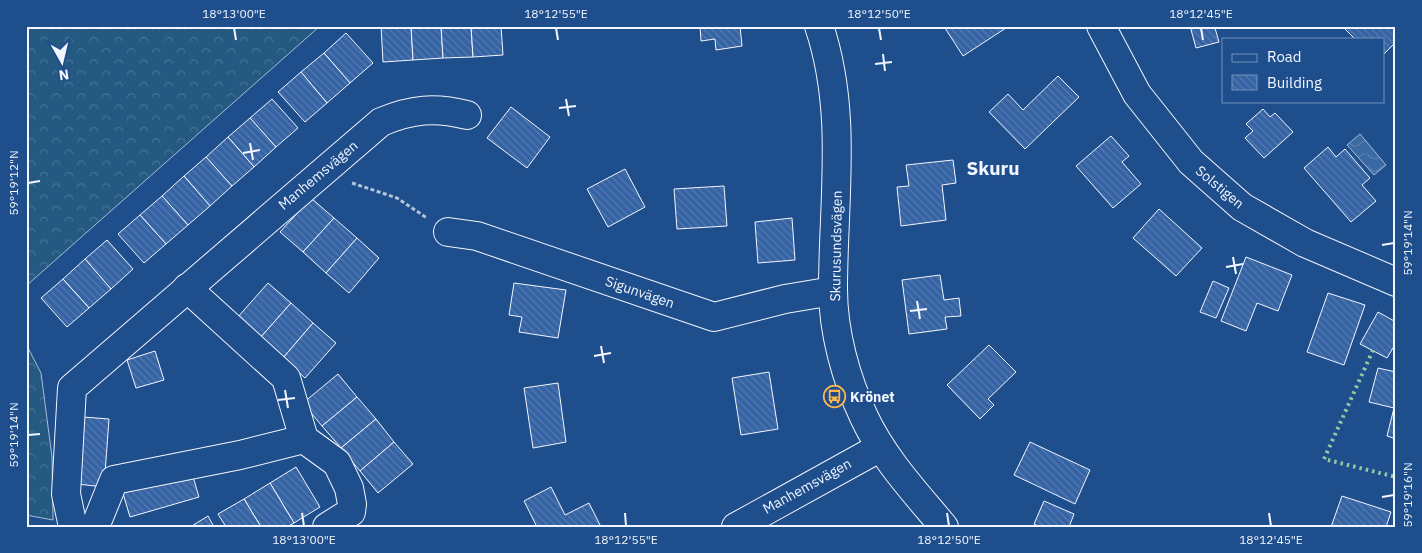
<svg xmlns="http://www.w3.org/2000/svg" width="1422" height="553" font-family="'IBM Plex Sans',sans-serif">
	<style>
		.forest { fill: url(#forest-crowns); stroke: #a8bbd7 }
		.water { fill: url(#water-waves); stroke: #a8bbd7 }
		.building { fill: url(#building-back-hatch); stroke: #f2f6ff }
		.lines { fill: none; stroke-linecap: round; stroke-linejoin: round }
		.minor-casing { stroke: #f2f6ff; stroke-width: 30 }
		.path { stroke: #b3c4dc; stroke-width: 3; stroke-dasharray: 4 2.5; stroke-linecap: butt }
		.minor { stroke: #1f4e8c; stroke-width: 28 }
		.hedge { stroke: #97c8a6; stroke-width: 4; stroke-dasharray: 2.5 4; stroke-linecap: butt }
		.ticks { fill: none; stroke: #f2f6ff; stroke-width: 2 }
		.labels { text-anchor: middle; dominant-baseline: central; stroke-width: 4; stroke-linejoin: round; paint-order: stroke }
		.street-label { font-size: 14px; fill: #f2f6ff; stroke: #1f4e8c }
		.poi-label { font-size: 14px; font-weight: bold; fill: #f2f6ff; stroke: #1f4e8c; text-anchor: start }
		.district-label { font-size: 19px; font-weight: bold; fill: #f2f6ff; stroke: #1f4e8c }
		.neatline { fill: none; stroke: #f2f6ff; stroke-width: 2 }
		.ticks-label { font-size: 12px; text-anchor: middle; fill: #f2f6ff }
	</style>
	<defs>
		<pattern id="forest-crowns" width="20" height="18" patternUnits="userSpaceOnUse" patternTransform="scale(1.25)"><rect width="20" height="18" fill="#245a82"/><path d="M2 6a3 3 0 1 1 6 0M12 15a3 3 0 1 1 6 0" fill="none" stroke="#447295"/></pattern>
		<pattern id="water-waves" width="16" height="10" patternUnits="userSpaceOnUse" patternTransform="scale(1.25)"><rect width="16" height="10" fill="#3b69a3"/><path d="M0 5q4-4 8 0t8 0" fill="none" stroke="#587fb1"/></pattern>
		<pattern id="building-back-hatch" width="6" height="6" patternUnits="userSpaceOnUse" patternTransform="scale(1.25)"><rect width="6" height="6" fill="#3563a3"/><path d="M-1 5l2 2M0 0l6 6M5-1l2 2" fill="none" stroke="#537ab1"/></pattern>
	</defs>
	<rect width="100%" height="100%" fill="#1f4e8c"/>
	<!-- forest -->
	<g class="forest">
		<polygon points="26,26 320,26 26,286"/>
		<polygon points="26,344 41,373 52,457 53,520 26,515"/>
	</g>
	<!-- water -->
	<polygon class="water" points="1360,134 1386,165 1374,175 1347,145"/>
	<!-- building -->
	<g class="building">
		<polygon points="381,26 411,26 413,60 383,62"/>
		<polygon points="411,26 441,26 443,58 413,60"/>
		<polygon points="441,26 471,26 473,57 443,58"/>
		<polygon points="471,26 501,26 503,55 473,57"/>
		<polygon points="700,26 740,26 742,46 716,50 715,39 701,41"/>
		<polygon points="948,26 1009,26 963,56 945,28"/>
		<polygon points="1190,26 1220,26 1215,28 1219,42 1196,48"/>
		<polygon points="1342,26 1396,26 1396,42 1383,55 1383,39 1355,39"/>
		<polygon points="346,33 373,63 350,83 324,53"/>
		<polygon points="324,53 350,83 327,103 301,72"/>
		<polygon points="301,72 327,103 305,122 278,92"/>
		<polygon points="1058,76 1079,97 1025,149 989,112 1008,94 1023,110"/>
		<polygon points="272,99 298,128 276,147 250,118"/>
		<polygon points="511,107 550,137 527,168 487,138"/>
		<polygon points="1263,109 1270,117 1275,113 1293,132 1264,158 1245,138 1253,131 1246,124"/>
		<polygon points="250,118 276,147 254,167 228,137"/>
		<polygon points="1111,136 1129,156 1122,162 1141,184 1113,208 1076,166"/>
		<polygon points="228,137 254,167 232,186 206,157"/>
		<polygon points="1328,147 1336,157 1345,149 1370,178 1362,185 1376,201 1351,222 1304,168"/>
		<polygon points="206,157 232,186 210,206 184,176"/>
		<polygon points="953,160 956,183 942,185 946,220 901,226 897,187 909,186 906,165"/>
		<polygon points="625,169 645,207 608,227 587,189"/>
		<polygon points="184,176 210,206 188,225 162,196"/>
		<polygon points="724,186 727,226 677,229 674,189"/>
		<polygon points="162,196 188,225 166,244 140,215"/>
		<polygon points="311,198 334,218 303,252 280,232"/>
		<polygon points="1159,209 1202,248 1176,276 1133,238"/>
		<polygon points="140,215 166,244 144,263 118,234"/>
		<polygon points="334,218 357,238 326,273 303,252"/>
		<polygon points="792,218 795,260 758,263 755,222"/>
		<polygon points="357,238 379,258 349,293 326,273"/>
		<polygon points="107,240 133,269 111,289 85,259"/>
		<polygon points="1246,257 1292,275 1278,311 1257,303 1246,331 1221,321"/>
		<polygon points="85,259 111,289 89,308 63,279"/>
		<polygon points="940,275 944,300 959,298 961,316 945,317 947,329 909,334 902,280"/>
		<polygon points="63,279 89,308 67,327 41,298"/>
		<polygon points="1213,281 1229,288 1216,318 1200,312"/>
		<polygon points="268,283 291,303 260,338 237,318"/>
		<polygon points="514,283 566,290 558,338 519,332 522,317 509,315"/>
		<polygon points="1328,293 1365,305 1344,365 1307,352"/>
		<polygon points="291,303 313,323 283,358 260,338"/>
		<polygon points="1378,312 1396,322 1396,343 1387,358 1360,344"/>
		<polygon points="313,323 336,343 305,378 283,358"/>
		<polygon points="989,345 1016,372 988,399 994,405 980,419 947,385"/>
		<polygon points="155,351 164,380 136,388 127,360"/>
		<polygon points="1378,368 1396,372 1396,439 1387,436 1394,408 1369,402"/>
		<polygon points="769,372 778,429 741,435 732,378"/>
		<polygon points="338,374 357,397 322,426 303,403"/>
		<polygon points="558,383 566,442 533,448 524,388"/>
		<polygon points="357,397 376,419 341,448 322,426"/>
		<polygon points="83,417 109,419 104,487 77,484"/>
		<polygon points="376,419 394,442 360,471 341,448"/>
		<polygon points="394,442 413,464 378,493 360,471"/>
		<polygon points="1030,442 1090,470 1075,504 1014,475"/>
		<polygon points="296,467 320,507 294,523 270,483"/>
		<polygon points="191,470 199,497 130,517 122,490"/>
		<polygon points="270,483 294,523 287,527 261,527 244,499"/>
		<polygon points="551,487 565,515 589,503 601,527 537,527 524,501"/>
		<polygon points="1342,496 1391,512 1386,527 1331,527"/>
		<polygon points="244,499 261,527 226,527 218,514"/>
		<polygon points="1044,501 1074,514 1069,527 1040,527 1034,524"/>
		<polygon points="208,516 214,527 190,527"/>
	</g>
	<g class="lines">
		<defs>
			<g id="minor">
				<path d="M819,26C848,112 833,200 833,289C833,332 846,379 864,417C883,458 915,492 944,527"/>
				<polyline points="1101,26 1137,94 1191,162 1242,207 1305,243 1396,282"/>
				<polyline points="448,232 477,236 714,317 785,299 833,291"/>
				<polyline points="187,288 286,378 304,439 337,463 349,488 352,504 351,512 327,527"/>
				<path d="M73,527L66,494L72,388L381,122C412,109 435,107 467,115"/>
				<polyline points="95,527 114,480 240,455 304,439"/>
				<polyline points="736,527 879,448"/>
			</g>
		</defs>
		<!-- minor casing -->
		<use href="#minor" class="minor-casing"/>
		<!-- path -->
		<polyline class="path" points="352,183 397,198 427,218"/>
		<!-- minor -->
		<use href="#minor" class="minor"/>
		<!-- hedge -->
		<polyline class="hedge" points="1373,350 1324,459 1396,477"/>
	</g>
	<!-- ticks -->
	<path class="ticks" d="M234,28L236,40M556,28L558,40M879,28L881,40M1201,28L1203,40M883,54L885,71M875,64L892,62M566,99L569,116M559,108L576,106M250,143L253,160M243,153L260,150M28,183L40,181M1382,245L1394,243M1233,257L1236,274M1226,267L1243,264M917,301L920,319M910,311L927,309M601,346L604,363M594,356L611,353M285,390L288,408M278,400L295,398M28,435L40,434M1382,497L1394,495M302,513L304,526M625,513L626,526M947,513L949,526M1269,513L1271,526"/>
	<!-- icons -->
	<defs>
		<symbol id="bus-ring" viewBox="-11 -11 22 22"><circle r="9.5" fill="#1f4e8c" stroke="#ffb74d" stroke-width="1.5"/><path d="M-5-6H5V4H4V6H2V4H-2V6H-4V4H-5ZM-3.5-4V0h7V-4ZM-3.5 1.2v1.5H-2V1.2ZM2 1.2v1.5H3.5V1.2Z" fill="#ffb74d"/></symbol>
	</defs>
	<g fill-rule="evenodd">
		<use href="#bus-ring" x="822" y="384" width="25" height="25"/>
	</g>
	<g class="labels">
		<!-- street labels -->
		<g class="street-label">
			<text transform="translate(318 175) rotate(-40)">Manhemsvägen</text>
			<text transform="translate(1220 187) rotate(40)">Solstigen</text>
			<text transform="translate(836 246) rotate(-89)">Skurusundsvägen</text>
			<text transform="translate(640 292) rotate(19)">Sigunvägen</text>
			<text transform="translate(807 486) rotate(-29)">Manhemsvägen</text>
		</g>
		<!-- poi labels -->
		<g class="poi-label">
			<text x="850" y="397">Krönet</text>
		</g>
		<!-- district labels -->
		<g class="district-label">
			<text x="993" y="168">Skuru</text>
		</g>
	</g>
	<!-- border -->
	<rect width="1422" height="553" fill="none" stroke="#1f4e8c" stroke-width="55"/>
	<!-- legend -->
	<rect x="1222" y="38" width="162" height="65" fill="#1f4e8c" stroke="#7391ba"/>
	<rect x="1232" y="54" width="25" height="8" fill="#1f4e8c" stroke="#7391ba"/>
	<text x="1267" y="62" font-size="15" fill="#f2f6ff">Road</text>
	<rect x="1232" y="75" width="25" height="15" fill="url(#building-back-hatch)" stroke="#7391ba"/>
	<text x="1267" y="88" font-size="15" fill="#f2f6ff">Building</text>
	<!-- north arrow -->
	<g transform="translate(62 62) rotate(172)" stroke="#1f4e8c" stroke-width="4" paint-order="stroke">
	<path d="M0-4L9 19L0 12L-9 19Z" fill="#f2f6ff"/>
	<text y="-8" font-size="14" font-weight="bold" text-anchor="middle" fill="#f2f6ff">N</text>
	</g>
	<rect x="28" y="28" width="1366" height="498" class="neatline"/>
	<g class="ticks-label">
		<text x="234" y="18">18°13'00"E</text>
		<text x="556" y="18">18°12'55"E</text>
		<text x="879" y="18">18°12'50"E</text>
		<text x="1201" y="18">18°12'45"E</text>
		<text transform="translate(14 183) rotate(-90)" y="4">59°19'12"N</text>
		<text transform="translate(1408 243) rotate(-90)" y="4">59°19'14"N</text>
		<text transform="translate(14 435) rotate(-90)" y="4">59°19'14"N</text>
		<text transform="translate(1408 495) rotate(-90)" y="4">59°19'16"N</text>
		<text x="304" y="544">18°13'00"E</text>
		<text x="626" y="544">18°12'55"E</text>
		<text x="949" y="544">18°12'50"E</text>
		<text x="1271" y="544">18°12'45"E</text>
	</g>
</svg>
